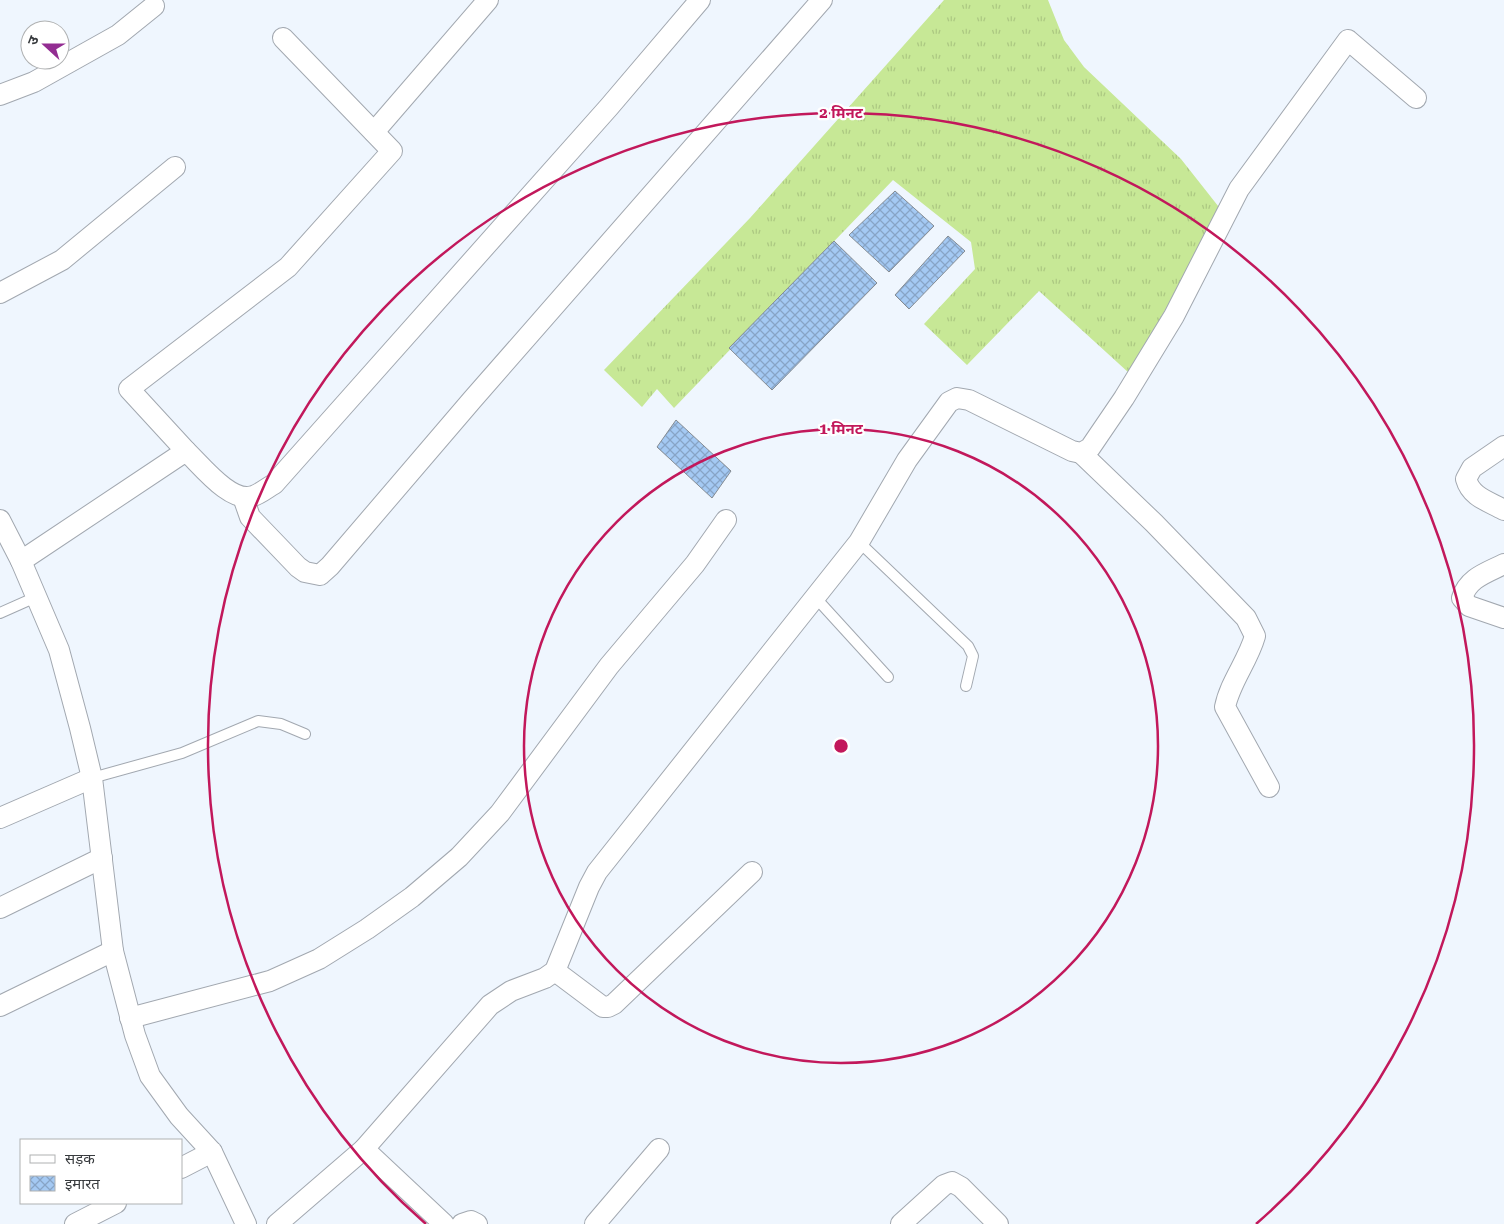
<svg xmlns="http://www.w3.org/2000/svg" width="1504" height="1224" font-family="'Roboto Serif','Noto Sans Devanagari',serif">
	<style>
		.grass { fill: url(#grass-tufts) }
		.building { fill: url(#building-cross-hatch); stroke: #858c93 }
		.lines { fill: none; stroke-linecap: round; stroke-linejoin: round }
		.service-casing { stroke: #a2a8b0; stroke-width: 12 }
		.minor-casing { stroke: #a2a8b0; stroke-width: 22 }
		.service { stroke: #fff; stroke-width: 10 }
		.minor { stroke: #fff; stroke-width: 20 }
		.ring { fill: none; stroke: #c2185b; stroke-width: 2.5 }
		.centre { fill: #c2185b; stroke: #fff; stroke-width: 2.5 }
		.ring-label { font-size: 15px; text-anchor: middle; font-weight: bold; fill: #c2185b; stroke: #fff; stroke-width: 4.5; stroke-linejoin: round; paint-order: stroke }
	</style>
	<defs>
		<pattern id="grass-tufts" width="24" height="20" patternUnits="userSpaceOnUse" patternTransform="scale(1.25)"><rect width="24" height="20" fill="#c7e896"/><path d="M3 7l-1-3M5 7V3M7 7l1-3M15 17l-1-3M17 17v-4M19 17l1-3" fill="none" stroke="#acc882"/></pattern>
		<pattern id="building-cross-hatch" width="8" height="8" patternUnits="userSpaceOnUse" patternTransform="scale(1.25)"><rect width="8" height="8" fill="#a4c9f3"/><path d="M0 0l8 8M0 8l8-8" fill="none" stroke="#87a4c6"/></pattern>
	</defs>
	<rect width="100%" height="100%" fill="#eff6fe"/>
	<!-- grass -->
	<polygon class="grass" points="944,0 1048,0 1064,40 1084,67 1181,159 1222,211 1129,373 1039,291 967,365 924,324 975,269 971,242 893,180 674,408 657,389 642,407 604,370 750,218"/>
	<!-- building -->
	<g class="building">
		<polygon points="895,191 934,226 889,272 849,235"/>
		<polygon points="948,236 965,251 909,309 895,295"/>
		<polygon points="834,241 877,283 772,390 729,348"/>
		<polygon points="676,420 731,471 712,498 657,447"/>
	</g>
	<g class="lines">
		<defs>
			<g id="service">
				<polyline points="859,542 968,646 973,656 966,686"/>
				<polyline points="815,597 888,677"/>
				<polyline points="0,613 36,597"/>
				<polyline points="92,778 182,753 258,721 281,724 305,734"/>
			</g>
			<g id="minor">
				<polyline points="0,95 34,82 118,35 154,6"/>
				<polyline points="374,132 488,0"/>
				<polyline points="0,293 62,260 175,167"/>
				<path d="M1504,446L1472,468L1466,479C1471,497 1488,501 1504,510"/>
				<polyline points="186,451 129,389 288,267 392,151 283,38"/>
				<path d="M1081,453L1154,523L1246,618L1255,636C1248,661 1230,682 1225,707L1269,787"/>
				<polyline points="243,497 250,517 298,567 305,572 320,575 330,566 472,400 822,0"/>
				<polyline points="0,520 21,561 59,650 80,728 92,778 113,951 135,1035 150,1076 179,1116 212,1152 246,1224"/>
				<path d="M21,561L186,451C201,465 231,504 253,496C260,494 267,488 274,484L609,107L700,0"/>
				<path d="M1504,564C1486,573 1468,578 1462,598L1469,606L1504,618"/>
				<polyline points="0,818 92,778"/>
				<polyline points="0,908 102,858"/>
				<polyline points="555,971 603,1007 608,1007 614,1004 752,872"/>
				<polyline points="0,1006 113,951"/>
				<polyline points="130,1018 270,981 319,959 367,929 412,897 459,857 500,813 609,666 695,564 726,520"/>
				<polyline points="364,1149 444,1224"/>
				<polyline points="181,1168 212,1152"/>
				<polyline points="75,1224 116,1203"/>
				<polyline points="277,1224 364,1149 490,1005 511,991 545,978 555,971 589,887 597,872 859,542 907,460 949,402 957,398 969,400 1072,451 1081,453 1090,448 1124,398 1174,316 1239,189 1348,40 1416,98"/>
				<polyline points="462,1224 471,1221 477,1224"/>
				<polyline points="595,1224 659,1149"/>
				<polyline points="901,1224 944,1185 952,1182 961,1187 998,1224"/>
			</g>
		</defs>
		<!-- service casing -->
		<use href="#service" class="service-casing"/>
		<!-- minor casing -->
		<use href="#minor" class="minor-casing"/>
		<!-- service -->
		<use href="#service" class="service"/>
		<!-- minor -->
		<use href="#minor" class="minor"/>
	</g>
	<!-- distance rings -->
	<g class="ring">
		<circle cx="841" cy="746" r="317"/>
		<path d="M426 1224A633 633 0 1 1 1256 1224"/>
	</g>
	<circle cx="841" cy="746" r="8" class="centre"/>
	<g class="ring-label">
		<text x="841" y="118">2 मिनट</text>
		<text x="841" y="434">1 मिनट</text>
	</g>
	<!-- legend -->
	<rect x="20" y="1139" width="162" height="65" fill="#ffffff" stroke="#afb1b2"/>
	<rect x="30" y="1155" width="25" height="8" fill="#ffffff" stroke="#afb1b2"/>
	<text x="65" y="1164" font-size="15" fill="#383b3e">सड़क</text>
	<rect x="30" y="1176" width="25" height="15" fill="url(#building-cross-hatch)" stroke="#afb1b2"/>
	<text x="65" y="1189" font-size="15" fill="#383b3e">इमारत</text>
	<!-- north arrow -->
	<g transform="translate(45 45) rotate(291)"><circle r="24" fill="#ffffff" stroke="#afb1b2"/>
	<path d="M0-4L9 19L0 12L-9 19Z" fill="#932d92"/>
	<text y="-8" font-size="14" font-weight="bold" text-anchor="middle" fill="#383b3e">उ</text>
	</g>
</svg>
